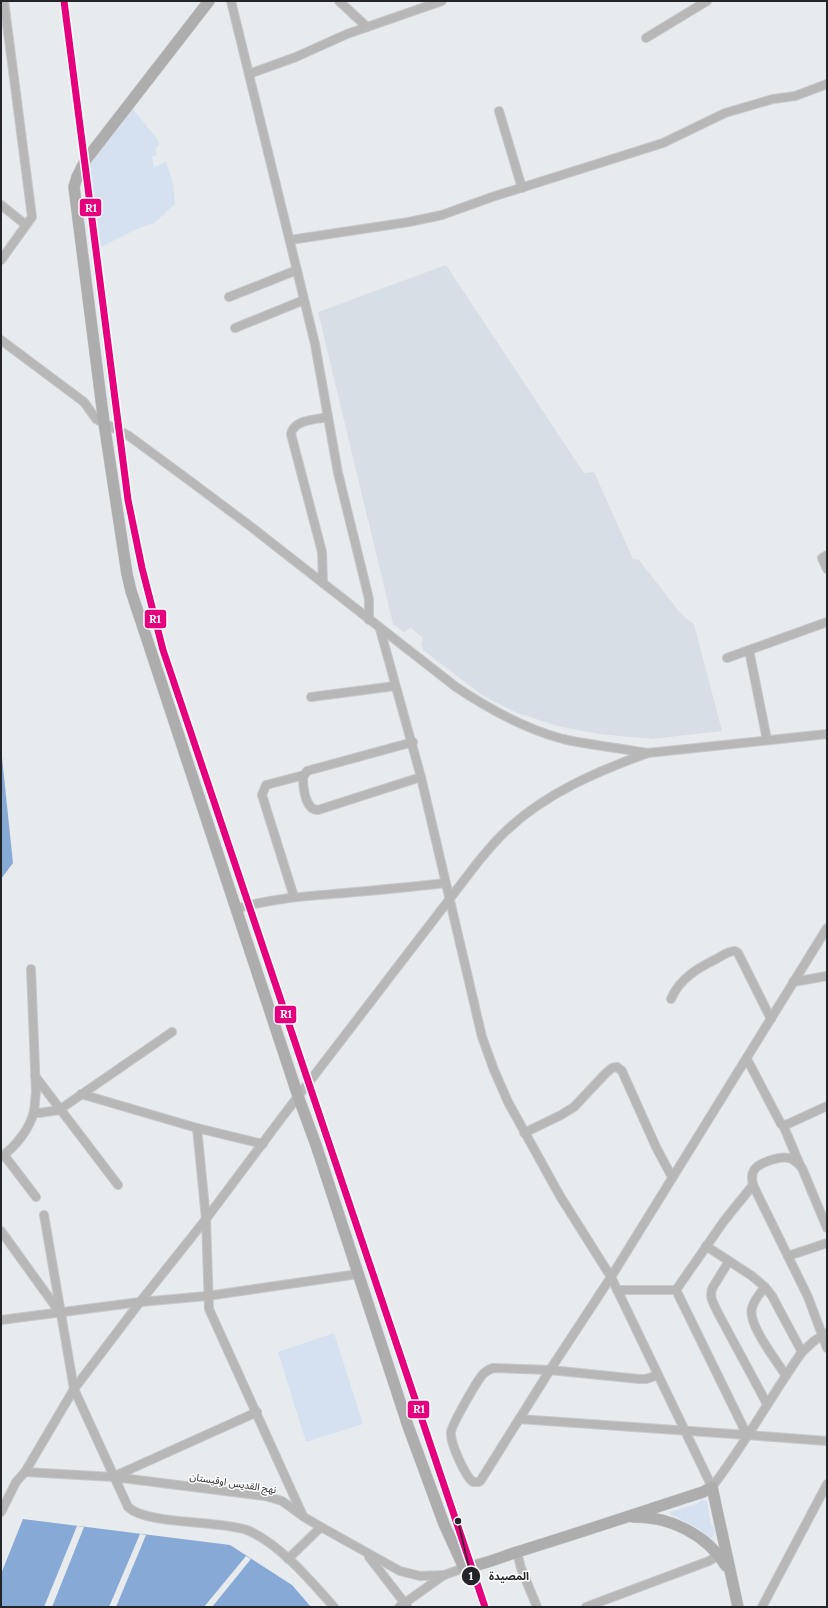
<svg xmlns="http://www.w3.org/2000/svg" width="828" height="1608" font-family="Lora,'Noto Sans Arabic',serif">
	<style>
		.built { fill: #d8dee6 }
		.green { fill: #d5e1f1 }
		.water { fill: #87a9d6 }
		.pier { fill: #e8ebee }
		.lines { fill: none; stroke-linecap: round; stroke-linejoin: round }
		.street-casing { stroke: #c6c7ca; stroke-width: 10 }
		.secondary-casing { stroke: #c6c7ca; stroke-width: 12 }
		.street { stroke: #b8b7b8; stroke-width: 8 }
		.secondary { stroke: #aeadad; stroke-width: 11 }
		.rail-1-casing { stroke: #fff; stroke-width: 10 }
		.rail-1 { stroke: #e5007d; stroke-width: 7 }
		.labels { text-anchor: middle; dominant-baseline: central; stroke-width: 3; stroke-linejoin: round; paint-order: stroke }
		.street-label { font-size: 10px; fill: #242528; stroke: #fff }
		.leader { fill: none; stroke: #242528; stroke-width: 1.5 }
		.callout-dot { fill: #242528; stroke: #fff; stroke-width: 1.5 }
		.mark-label { font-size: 12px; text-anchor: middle; font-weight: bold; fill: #fff }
		.callout-label { font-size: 11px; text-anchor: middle; font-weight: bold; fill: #242528; stroke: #fff; stroke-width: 3; stroke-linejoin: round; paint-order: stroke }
		.line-badge { stroke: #fff; stroke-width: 1.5 }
		.badge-label { font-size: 11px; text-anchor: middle; font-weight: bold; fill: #fff }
	</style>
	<rect width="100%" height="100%" fill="#e8ebee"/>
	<!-- built -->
	<polygon class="built" points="446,265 584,473 594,472 633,559 639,560 682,615 694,624 722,731 652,739 599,734 557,726 515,712 482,695 423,650 421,643 423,638 411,628 404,632 393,624 318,312"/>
	<!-- green -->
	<g class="green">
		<polygon points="132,108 157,139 159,144 155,149 157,155 152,157 154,167 166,162 173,183 175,204 154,223 139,228 101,247 99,241 89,166 121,125"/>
		<polygon points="334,1333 363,1424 306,1442 278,1352"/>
		<polygon points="701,1500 706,1501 708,1504 708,1509 711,1525 714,1528 715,1532 712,1538 706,1537 702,1531 698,1528 670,1514 670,1512 697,1504"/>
	</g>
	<!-- water -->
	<g class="water">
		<polygon points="1,748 13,863 1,879"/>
		<polygon points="23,1519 230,1545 292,1585 311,1607 1,1607 1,1574"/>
	</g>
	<!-- pier -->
	<g class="pier">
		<polygon points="77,1526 84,1527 52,1607 44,1607"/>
		<polygon points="140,1534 146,1535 116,1607 109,1607"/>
		<polygon points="246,1556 251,1559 212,1607 204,1607"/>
	</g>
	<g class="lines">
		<defs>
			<g id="street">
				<polyline points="231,1 315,344 338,473 369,599 369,620"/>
				<polyline points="339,1 367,27"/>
				<polyline points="646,38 707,1"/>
				<polyline points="249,74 296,57 347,34 442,1"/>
				<polyline points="499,111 522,188"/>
				<polyline points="1,205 26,225"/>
				<polyline points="290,240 409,222 442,215 492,197 663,143 725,113 773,99 795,96 827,84"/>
				<polyline points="1,260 32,217 4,1"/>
				<polyline points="229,297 297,270"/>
				<polyline points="235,328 304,300"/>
				<path d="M1,340L84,402L96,419L129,436L190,481L250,526L456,687C489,709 524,729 563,739C590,745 619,748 647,753"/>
				<polyline points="827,555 822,558 827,569"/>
				<path d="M323,583L322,552L291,434C294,419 316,420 328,417"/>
				<path d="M380,629L421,777L482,1037L494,1070L508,1102L560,1196L611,1277L712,1487C745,1444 771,1396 802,1352L814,1341L827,1333"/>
				<polyline points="749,650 767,740"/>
				<polyline points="727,658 827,622"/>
				<polyline points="311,697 395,686"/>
				<path d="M413,742L307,771L303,777C303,787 305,810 318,810L421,777"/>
				<polyline points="294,897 262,795 266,785 304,775"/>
				<path d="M236,909C271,898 308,896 345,893C378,890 412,887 445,883"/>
				<polyline points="793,982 827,976"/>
				<path d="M671,999C680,978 698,968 718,958C723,955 729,951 735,951L738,953L771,1019"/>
				<polyline points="747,1059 781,1124 783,1125 788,1124 827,1106"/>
				<polyline points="35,1076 118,1185"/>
				<polyline points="81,1094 197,1128 263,1144"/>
				<polyline points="34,1112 39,1113 59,1110 172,1032"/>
				<polyline points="783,1125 800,1165"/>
				<polyline points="197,1128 206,1219 209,1309 303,1516"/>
				<polyline points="524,1133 561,1115 574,1107 606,1073 612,1068 617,1067 622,1071 656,1147 672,1177"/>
				<polyline points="4,1155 36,1197"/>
				<path d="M1,1157C15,1147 30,1129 34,1111C35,1105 35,1098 36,1092L31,969"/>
				<path d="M44,1215L74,1389L128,1507C147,1525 218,1520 247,1530C279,1543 311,1581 334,1607"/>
				<path d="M827,1228L802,1168C798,1163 795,1160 789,1158C780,1156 760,1162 754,1170C751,1175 752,1180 753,1185L808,1297L827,1348"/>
				<polyline points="1,1231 58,1310"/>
				<polyline points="706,1246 752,1276 765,1287 772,1296 802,1352"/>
				<polyline points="788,1256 827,1243"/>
				<path d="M729,1261L713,1287C708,1296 714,1304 718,1313L767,1404"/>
				<path d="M765,1287C760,1293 754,1300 752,1308C747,1324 777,1361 786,1376"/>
				<polyline points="676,1290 724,1221 753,1185"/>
				<polyline points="1,1320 140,1302 207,1296 358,1274"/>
				<path d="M658,1375L646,1379H639L550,1370L493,1368C488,1370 486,1371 483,1374C477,1381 452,1424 451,1432C450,1443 465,1476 473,1482H479L481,1480L550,1370L611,1277L827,928"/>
				<polyline points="519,1419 747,1435 676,1290 617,1290"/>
				<polyline points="747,1435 827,1441"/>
				<polyline points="25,1472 114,1477 265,1496 282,1501 304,1517 321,1527 400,1571 420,1576 444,1575"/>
				<polyline points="115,1476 257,1412"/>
				<path d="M1,1512L16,1482L25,1472L74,1389L140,1302L206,1219L283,1116L478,862C487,851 496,840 507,830C546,793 598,771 648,753L827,734"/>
				<polyline points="517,1552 521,1568 537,1607"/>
				<polyline points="369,1557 407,1606"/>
				<polyline points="288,1559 321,1527"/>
				<polyline points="399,1607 444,1575 464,1568"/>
				<polyline points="586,1607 709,1561 719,1555"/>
				<polyline points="762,1607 827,1484"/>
			</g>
			<g id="secondary">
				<path d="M209,1L85,161L77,177L74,187L104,423L127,574L131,591L298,1096L316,1145L408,1426L444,1524L464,1568C483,1565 499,1558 517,1552C579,1533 641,1512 703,1492L712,1487L738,1607"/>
				<path d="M633,1517C670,1516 707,1535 726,1566"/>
			</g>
		</defs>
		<!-- street casing -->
		<use href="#street" class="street-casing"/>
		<!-- secondary casing -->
		<use href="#secondary" class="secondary-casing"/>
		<!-- street -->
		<use href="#street" class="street"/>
		<!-- secondary -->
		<use href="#secondary" class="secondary"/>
		<defs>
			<polyline id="rail-1" points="64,1 128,500 142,568 163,650 485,1607"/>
		</defs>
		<!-- rail-1 casing -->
		<use href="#rail-1" class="rail-1-casing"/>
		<!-- rail-1 -->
		<use href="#rail-1" class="rail-1"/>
	</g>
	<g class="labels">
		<!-- street labels -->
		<g class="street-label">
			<text transform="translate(233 1483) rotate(9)">نهج القديس اوقيستان</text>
		</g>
	</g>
	<!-- callouts -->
	<path class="leader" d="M458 1521L471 1576"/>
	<g class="callout-dot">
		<circle cx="458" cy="1521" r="4"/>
		<circle cx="471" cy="1576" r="10"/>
	</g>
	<g class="mark-label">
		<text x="471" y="1580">1</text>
	</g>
	<g class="callout-label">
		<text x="509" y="1580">المصيدة</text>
	</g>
	<g class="line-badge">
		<rect x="79" y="198" width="23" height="19" rx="4" fill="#e5007d"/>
		<rect x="144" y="609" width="23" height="20" rx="4" fill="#e5007d"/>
		<rect x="274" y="1005" width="23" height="19" rx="4" fill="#e5007d"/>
		<rect x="407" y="1400" width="23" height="19" rx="4" fill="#e5007d"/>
	</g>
	<g class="badge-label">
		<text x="91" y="212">R1</text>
		<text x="155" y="623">R1</text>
		<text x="286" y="1018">R1</text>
		<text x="419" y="1413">R1</text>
	</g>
	<!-- border -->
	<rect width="828" height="1608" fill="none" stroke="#242528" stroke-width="4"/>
</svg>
